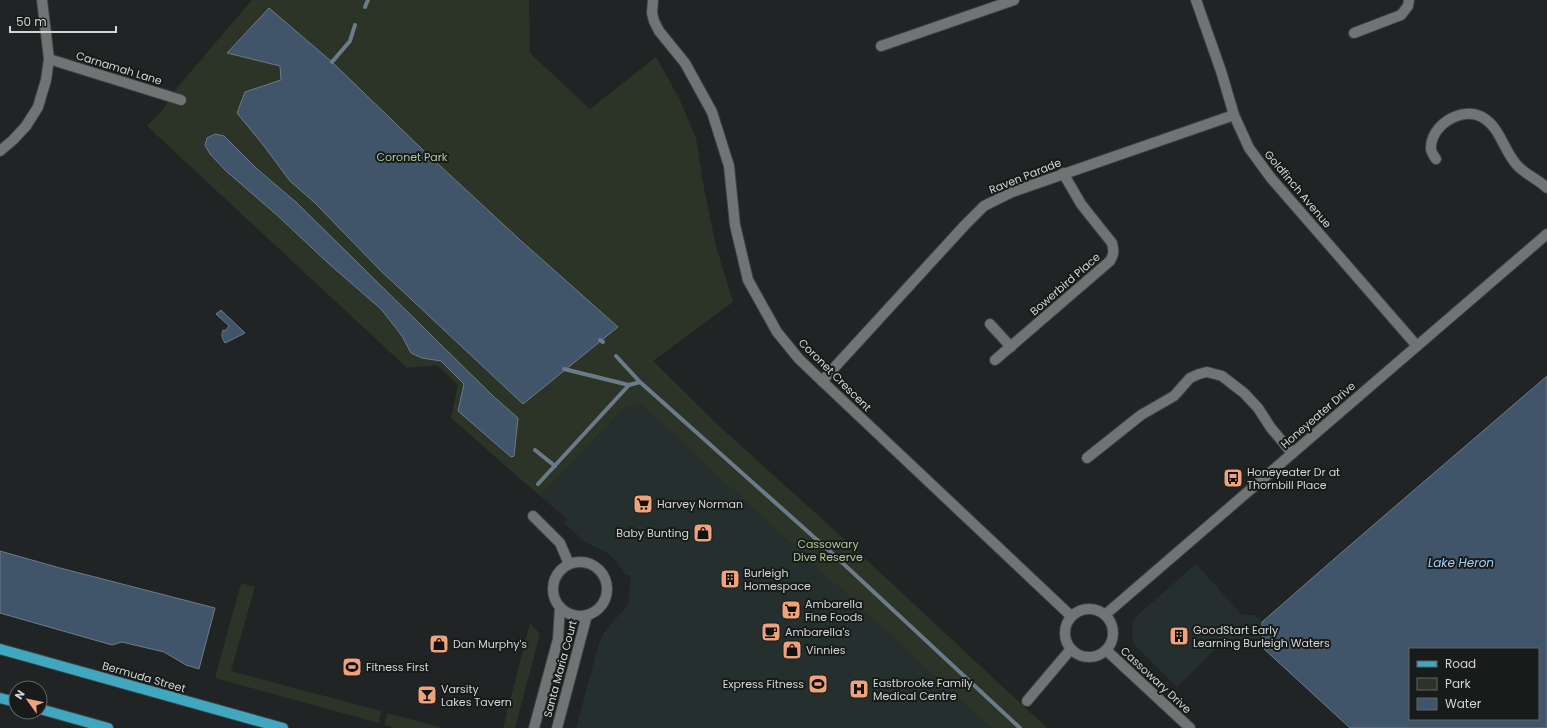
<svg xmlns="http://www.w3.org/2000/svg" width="1547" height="728" font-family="Poppins,sans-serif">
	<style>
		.built { fill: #252f2e }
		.green { fill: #2b3426 }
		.water { fill: #40556a; stroke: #6c7b8a; fill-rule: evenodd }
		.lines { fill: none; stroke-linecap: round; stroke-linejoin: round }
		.stream { stroke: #6c7b8a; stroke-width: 4 }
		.street-casing { stroke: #3e4141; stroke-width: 12 }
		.secondary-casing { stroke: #3e4141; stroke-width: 12 }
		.primary-casing { stroke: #3e4141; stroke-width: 12 }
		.street { stroke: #707474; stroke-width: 10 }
		.secondary { stroke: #707474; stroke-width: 10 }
		.primary { stroke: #3fa8c0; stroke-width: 10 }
		.labels { text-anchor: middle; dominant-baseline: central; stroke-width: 4; stroke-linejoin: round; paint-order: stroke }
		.street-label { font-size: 11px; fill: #d3d5d5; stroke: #171b1a }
		.park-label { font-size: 11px; fill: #abc999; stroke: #171b1a }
		.poi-label { font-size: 11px; fill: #d3d5d5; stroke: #171b1a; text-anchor: start }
		.water-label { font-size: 12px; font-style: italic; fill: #a4cef7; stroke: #171b1a }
	</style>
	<rect width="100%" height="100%" fill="#212424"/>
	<!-- built -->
	<g class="built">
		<polygon points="642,405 792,542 991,728 576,728 599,643 605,631 628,605 631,576 625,574 612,557 604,551 585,542 564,523 567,519 540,496 626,406"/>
		<polygon points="1196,564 1242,615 1254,615 1262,622 1263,648 1216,648 1177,687 1134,644 1132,634 1133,621 1141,612"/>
	</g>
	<!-- green -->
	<g class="green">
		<polygon points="252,0 529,0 530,53 590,109 656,57 679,98 696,138 704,188 716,246 733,302 653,361 719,426 842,537 1047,728 991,728 642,405 626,406 540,496 451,418 458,385 437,365 407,368 147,126 164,108 176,89"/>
		<polygon points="241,583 255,587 231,671 381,711 379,723 215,678"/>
		<polygon points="530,623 540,634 515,728 503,728"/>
		<polygon points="387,713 444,728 395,728 384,725"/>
	</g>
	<!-- water -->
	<g class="water">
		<polygon points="269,8 332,62 423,150 519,239 618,327 523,404 381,271 315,203 290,181 264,146 237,113 245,92 281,80 280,66 227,53"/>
		<polygon points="215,134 224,136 256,168 297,203 493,396 518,418 514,456 511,457 458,411 464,384 441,361 422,358 411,353 402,336 381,309 328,263 278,216 226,171 210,154 205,145 207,138"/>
		<path d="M221,310L245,333L225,343C222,338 221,335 223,330L225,331L229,326L216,314Z"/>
		<path d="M1547,376V728H1350L1263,648L1262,622C1356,539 1452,458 1547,376ZM1410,649H1538V719H1410Z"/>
		<polygon points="0,551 60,568 215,608 199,669 186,665 164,652 122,642 112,645 0,613"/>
	</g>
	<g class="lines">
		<!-- stream -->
		<g class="stream">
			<polyline points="365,7 368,0"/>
			<polyline points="332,62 350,41 355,25"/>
			<polyline points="600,340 603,342"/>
			<polyline points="616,356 640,382"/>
			<polyline points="564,369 629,385"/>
			<polyline points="535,450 555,466"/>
			<polyline points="538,484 629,385 640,382 834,555 1020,728"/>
		</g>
		<defs>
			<g id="street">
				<polyline points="653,0 652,13 654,21 659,31 685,63 712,112 729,166 735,225 748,280 777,332 799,359 822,381 1071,616"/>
				<polyline points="1196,0 1221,71 1234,115 1249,148 1271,178 1417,346"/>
				<polyline points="1354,33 1401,15 1408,6 1409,0"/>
				<polyline points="881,46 1014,0"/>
				<polyline points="49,59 181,100"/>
				<polyline points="0,151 13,140 26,126 38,107 46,80 49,59 42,0"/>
				<path d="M1436,159C1434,156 1431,152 1431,149C1430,125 1462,106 1482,117C1500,127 1503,149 1516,164C1524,174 1538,179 1547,188"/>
				<polyline points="990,324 1011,347"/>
				<path d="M995,360L1110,261C1114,254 1114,251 1112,243L1081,204L1063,173"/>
				<polyline points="822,381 965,225 984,206 1012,192 1234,115"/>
				<polyline points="1087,458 1141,415 1174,396 1190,378 1199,374 1207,372 1222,376 1244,393 1258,408 1271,428 1292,453"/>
				<polyline points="533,516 560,543 569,564"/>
				<circle cx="580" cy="589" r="27"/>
				<polyline points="534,728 558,639 560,607"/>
				<polyline points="557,728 587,615"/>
			</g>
			<g id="secondary">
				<circle cx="1089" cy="633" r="24"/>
				<polyline points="1106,614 1547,234"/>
				<polyline points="1106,650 1190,728"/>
				<polyline points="1027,701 1071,649"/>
			</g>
			<g id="primary">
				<polyline points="0,649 283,728"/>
				<polyline points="0,698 16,702"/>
				<polyline points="40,709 108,728"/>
			</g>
		</defs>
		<!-- street casing -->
		<use href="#street" class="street-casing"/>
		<!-- secondary casing -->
		<use href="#secondary" class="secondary-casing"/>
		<!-- primary casing -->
		<use href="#primary" class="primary-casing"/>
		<!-- street -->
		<use href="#street" class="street"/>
		<!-- secondary -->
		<use href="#secondary" class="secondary"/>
		<!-- primary -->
		<use href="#primary" class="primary"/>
	</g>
	<!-- icons -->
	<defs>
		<symbol id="bus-square" viewBox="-11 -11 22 22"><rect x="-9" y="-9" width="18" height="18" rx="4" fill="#f0a27a" stroke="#171b1a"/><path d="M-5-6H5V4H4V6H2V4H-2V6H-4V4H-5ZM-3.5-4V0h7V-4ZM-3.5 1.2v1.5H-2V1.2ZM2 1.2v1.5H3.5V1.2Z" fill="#111"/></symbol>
		<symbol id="supermarket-square" viewBox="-11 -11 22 22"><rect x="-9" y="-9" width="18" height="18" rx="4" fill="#f0a27a" stroke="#171b1a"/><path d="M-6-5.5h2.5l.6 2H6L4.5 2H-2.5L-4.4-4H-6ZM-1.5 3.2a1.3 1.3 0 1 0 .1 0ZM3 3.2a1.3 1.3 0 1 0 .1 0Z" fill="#111"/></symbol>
		<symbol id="shop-square" viewBox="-11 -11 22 22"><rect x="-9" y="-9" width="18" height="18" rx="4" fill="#f0a27a" stroke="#171b1a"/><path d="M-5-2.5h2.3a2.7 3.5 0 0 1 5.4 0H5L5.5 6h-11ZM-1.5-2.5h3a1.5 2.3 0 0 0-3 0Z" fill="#111"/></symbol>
		<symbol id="building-square" viewBox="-11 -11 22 22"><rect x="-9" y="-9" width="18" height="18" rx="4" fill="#f0a27a" stroke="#171b1a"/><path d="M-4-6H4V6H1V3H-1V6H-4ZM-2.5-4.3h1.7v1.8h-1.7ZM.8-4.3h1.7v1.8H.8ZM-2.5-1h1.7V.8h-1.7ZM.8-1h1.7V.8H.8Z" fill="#111"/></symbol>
		<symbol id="cafe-square" viewBox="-11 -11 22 22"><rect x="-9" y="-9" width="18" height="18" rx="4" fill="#f0a27a" stroke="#171b1a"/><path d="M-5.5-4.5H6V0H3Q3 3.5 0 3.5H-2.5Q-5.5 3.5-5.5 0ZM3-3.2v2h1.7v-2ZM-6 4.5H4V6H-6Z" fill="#111"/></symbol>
		<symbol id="stadium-square" viewBox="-11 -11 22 22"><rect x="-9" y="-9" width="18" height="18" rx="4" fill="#f0a27a" stroke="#171b1a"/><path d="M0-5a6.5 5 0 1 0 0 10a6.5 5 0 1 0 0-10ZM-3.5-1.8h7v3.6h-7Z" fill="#111"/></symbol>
		<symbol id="hospital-square" viewBox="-11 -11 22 22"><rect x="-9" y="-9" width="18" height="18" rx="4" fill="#f0a27a" stroke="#171b1a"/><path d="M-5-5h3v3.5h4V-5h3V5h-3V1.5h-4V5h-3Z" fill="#111"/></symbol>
		<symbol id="bar-square" viewBox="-11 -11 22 22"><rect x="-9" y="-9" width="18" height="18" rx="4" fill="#f0a27a" stroke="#171b1a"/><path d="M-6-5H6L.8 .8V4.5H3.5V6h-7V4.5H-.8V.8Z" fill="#111"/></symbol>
	</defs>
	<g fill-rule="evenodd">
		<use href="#bus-square" x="1222" y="467" width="22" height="22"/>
		<use href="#supermarket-square" x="632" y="493" width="22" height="22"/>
		<use href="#shop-square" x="692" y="522" width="22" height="22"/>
		<use href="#building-square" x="719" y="568" width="22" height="22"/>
		<use href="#supermarket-square" x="780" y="599" width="22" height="22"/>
		<use href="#cafe-square" x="760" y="621" width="22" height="22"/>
		<use href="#building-square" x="1168" y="625" width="22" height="22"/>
		<use href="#shop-square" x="428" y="633" width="22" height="22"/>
		<use href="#shop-square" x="781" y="639" width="22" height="22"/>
		<use href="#stadium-square" x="341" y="656" width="22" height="22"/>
		<use href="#stadium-square" x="807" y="673" width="22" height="22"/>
		<use href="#hospital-square" x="848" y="678" width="22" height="22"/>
		<use href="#bar-square" x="416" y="684" width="22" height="22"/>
	</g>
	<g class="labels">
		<!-- street labels -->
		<g class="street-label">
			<text transform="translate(119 68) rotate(17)">Carnamah Lane</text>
			<text transform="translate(1025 176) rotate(-22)">Raven Parade</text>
			<text transform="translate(1298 189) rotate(50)">Goldfinch Avenue</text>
			<text transform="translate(1065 284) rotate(-41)">Bowerbird Place</text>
			<text transform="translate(835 375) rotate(45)">Coronet Crescent</text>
			<text transform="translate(1318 415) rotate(-41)">Honeyeater Drive</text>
			<text transform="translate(560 669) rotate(-75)">Santa Maria Court</text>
			<text transform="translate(144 677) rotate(16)">Bermuda Street</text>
			<text transform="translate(1156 680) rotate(43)">Cassowary Drive</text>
		</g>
		<!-- park labels -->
		<g class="park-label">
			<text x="412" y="157">Coronet Park</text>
			<text x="828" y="544">Cassowary<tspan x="828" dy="13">Dive Reserve</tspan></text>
		</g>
		<!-- poi labels -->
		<g class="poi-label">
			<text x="1247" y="472">Honeyeater Dr at<tspan x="1247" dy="13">Thornbill Place</tspan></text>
			<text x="657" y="504">Harvey Norman</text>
			<text x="689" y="533" text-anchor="end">Baby Bunting</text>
			<text x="744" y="573">Burleigh<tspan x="744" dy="13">Homespace</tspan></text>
			<text x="805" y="604">Ambarella<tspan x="805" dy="13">Fine Foods</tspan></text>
			<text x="1193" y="630">GoodStart Early<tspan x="1193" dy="13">Learning Burleigh Waters</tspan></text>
			<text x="785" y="632">Ambarella's</text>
			<text x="453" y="644">Dan Murphy's</text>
			<text x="806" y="650">Vinnies</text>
			<text x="366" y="667">Fitness First</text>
			<text x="873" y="683">Eastbrooke Family<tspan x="873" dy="13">Medical Centre</tspan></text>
			<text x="804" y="684" text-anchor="end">Express Fitness</text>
			<text x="441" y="689">Varsity<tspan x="441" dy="13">Lakes Tavern</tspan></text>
		</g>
		<!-- water labels -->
		<g class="water-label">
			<text x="1461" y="562">Lake Heron</text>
		</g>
	</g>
	<!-- legend -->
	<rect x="1409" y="648" width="130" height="72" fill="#171b1a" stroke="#626565"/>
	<rect x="1417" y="661" width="20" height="6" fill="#3fa8c0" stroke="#626565"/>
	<text x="1445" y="668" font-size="12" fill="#d3d5d5">Road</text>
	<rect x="1417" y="678" width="20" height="12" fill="#2b3426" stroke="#626565"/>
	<text x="1445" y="688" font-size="12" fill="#d3d5d5">Park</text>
	<rect x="1417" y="698" width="20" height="12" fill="#40556a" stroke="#626565"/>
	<text x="1445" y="708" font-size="12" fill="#d3d5d5">Water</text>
	<!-- north arrow -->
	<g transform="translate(28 700) rotate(303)"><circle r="19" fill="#171b1a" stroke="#626565"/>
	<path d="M0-3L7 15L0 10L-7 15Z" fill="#f0a27a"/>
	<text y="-6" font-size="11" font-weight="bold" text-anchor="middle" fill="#d3d5d5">N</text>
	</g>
	<!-- scale -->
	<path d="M10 26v6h106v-6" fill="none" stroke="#d3d5d5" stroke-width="2"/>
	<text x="16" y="26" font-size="12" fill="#d3d5d5" stroke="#171b1a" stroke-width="3" paint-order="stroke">50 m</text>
</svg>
